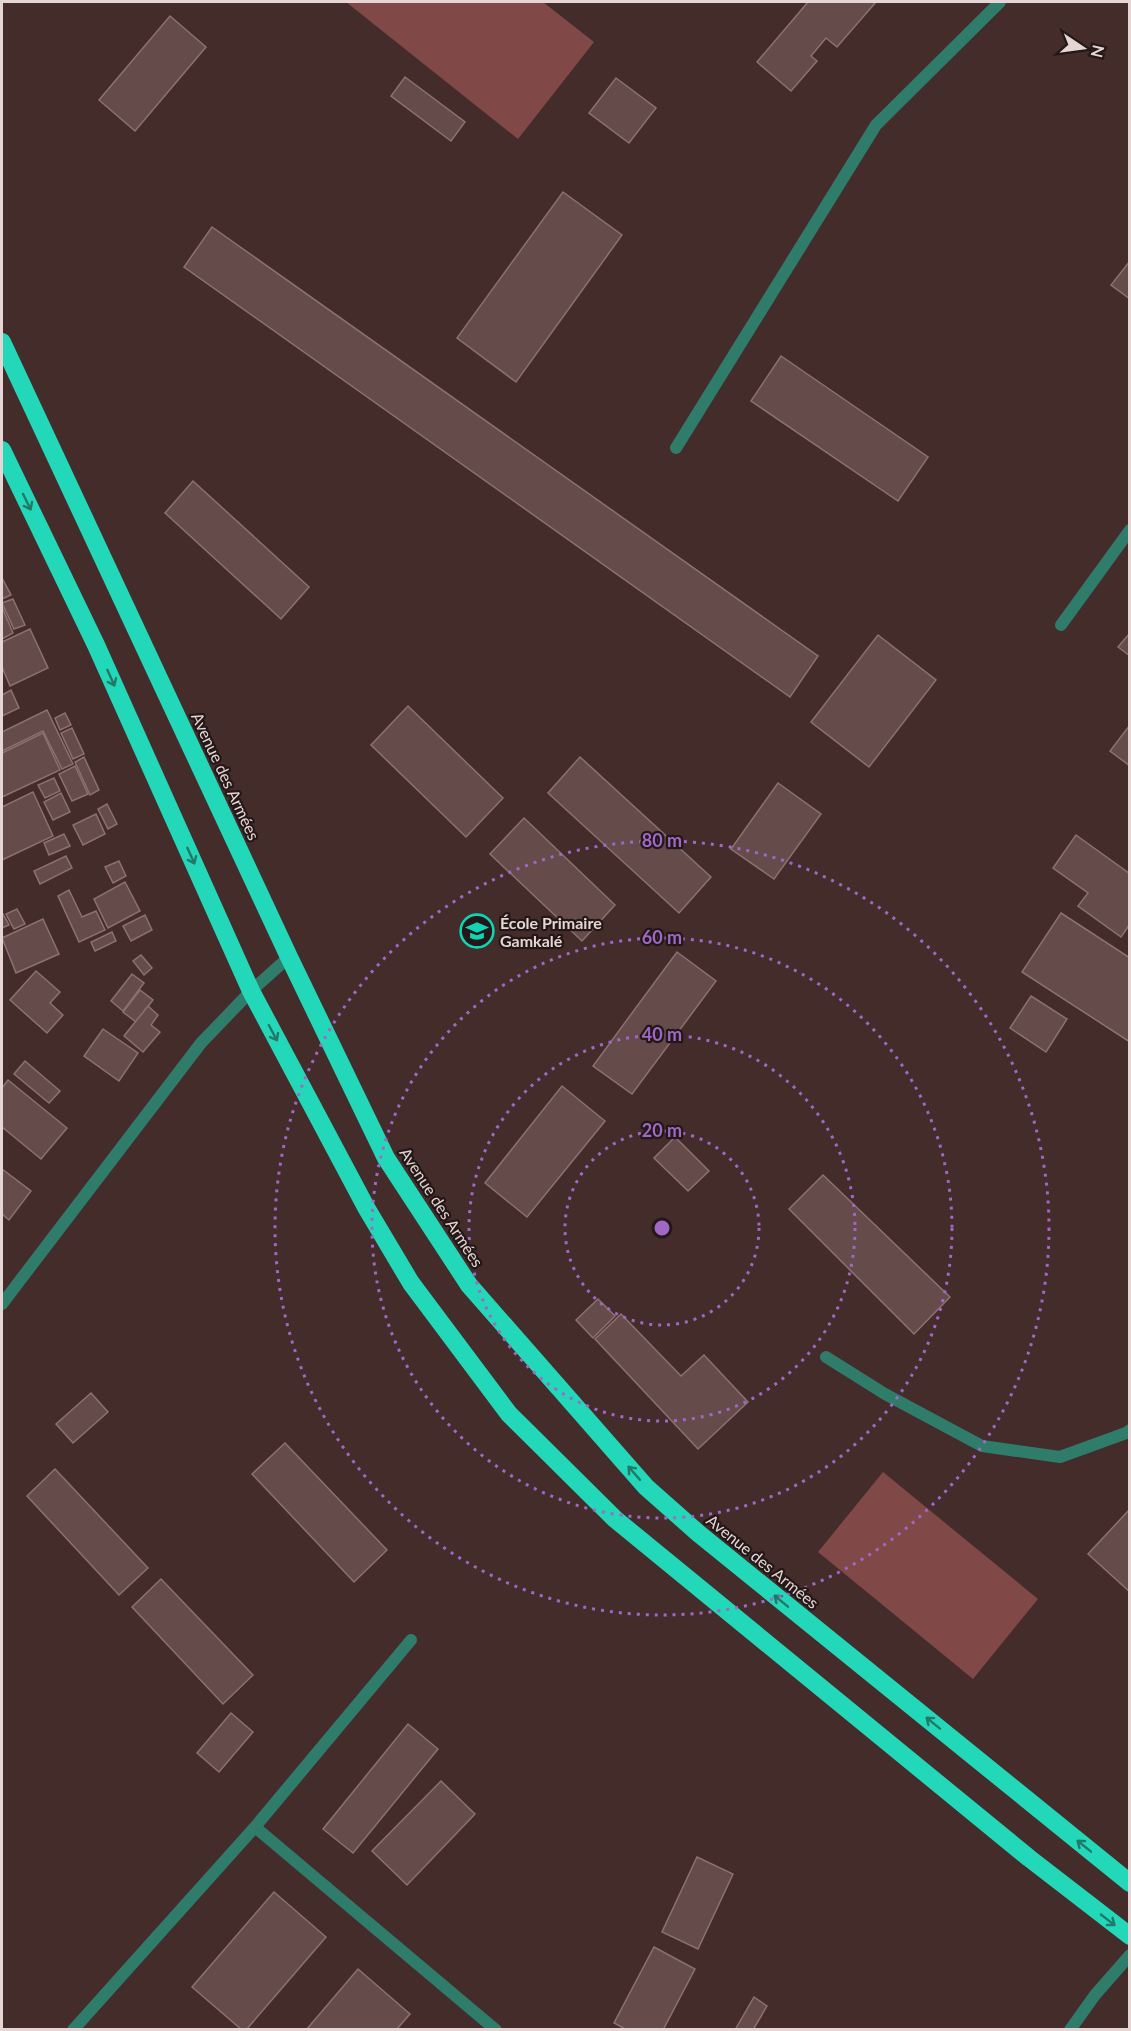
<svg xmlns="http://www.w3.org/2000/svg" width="1131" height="2031" font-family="Lato,sans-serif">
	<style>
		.green { fill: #804847 }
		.building { fill: #654b4a; stroke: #8d7170; stroke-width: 1.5 }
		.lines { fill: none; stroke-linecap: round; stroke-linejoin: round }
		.lane { stroke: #2f7c6b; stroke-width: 12 }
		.street { stroke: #2f7c6b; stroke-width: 12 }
		.highway { stroke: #23d8b8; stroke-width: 18 }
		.oneway { stroke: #237868 }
		.ring { fill: none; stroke: #a067c6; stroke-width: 3; stroke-dasharray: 3 6 }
		.labels { text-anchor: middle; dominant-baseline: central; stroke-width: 4.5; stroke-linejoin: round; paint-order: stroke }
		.street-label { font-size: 16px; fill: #e5d5d4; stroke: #231817 }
		.poi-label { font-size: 16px; font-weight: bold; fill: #e5d5d4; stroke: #231817; text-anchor: start }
		.centre { fill: #a067c6; stroke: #231817; stroke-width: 3 }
		.ring-label { font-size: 18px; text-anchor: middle; font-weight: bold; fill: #a067c6; stroke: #231817; stroke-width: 4.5; stroke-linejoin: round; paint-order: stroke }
	</style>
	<rect width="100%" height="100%" fill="#442c2b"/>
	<!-- green -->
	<g class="green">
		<polygon points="346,2 543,2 594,42 518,139"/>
		<polygon points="883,1472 1038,1599 973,1679 818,1552"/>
	</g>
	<!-- building -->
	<g class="building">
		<polygon points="808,2 876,2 837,47 826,38 811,56 817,61 791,91 757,62"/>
		<polygon points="170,16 206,47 135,131 99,100"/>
		<polygon points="405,77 465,122 451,141 391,96"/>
		<polygon points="616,78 656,108 629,143 589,113"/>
		<polygon points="563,192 622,235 516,382 457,338"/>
		<polygon points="212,227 818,656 790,697 184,267"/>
		<polygon points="1130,261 1130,299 1111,285"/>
		<polygon points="781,356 928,457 898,501 751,401"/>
		<polygon points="193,481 309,587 281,619 165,513"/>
		<polygon points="2,578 11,595 2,599"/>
		<polygon points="13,599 25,625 14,629 2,603"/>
		<polygon points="2,607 13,633 2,639"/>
		<polygon points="30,629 48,668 10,686 2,667 2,642"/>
		<polygon points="1130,633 1130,656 1118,647"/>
		<polygon points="878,635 936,680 869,767 811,722"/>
		<polygon points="11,690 19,708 2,716 2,695"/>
		<polygon points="408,706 503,798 466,837 371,745"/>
		<polygon points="47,710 73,764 62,769 43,731 2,751 2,732"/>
		<polygon points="65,713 71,725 60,730 55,718"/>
		<polygon points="1130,725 1130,766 1110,751"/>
		<polygon points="72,728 84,754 73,759 61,733"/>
		<polygon points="43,733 60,770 2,797 2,753"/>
		<polygon points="84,757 99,790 90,795 75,762"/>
		<polygon points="580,757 711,877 679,913 548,793"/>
		<polygon points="75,766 88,794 72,801 59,774"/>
		<polygon points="54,778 60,791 45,798 38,785"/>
		<polygon points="778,783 821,814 774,879 731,849"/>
		<polygon points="33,792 53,836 2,860 2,807"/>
		<polygon points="61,793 70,812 53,820 44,802"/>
		<polygon points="107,804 117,824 108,829 98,809"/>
		<polygon points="96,814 105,834 83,845 73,825"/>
		<polygon points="524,818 615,905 582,941 490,854"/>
		<polygon points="64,834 70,846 49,855 44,843"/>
		<polygon points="1076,835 1130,874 1130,924 1121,937 1078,906 1088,893 1053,868"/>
		<polygon points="66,856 72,868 40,884 34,871"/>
		<polygon points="119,861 126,876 113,883 105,867"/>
		<polygon points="125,882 140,911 108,928 94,899"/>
		<polygon points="69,890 82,917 96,911 105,930 79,942 58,896"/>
		<polygon points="17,909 25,924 14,929 6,914"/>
		<polygon points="1061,913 1130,958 1130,1042 1022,972"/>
		<polygon points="3,914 9,925 2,928 2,915"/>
		<polygon points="145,915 152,930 131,941 123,926"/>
		<polygon points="43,919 59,954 16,973 2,938"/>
		<polygon points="112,932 116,941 95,951 91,942"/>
		<polygon points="677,952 716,981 632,1094 593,1066"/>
		<polygon points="141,955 152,968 144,975 133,961"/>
		<polygon points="36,971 60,992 50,1003 63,1015 47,1033 10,1000"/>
		<polygon points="132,974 144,983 123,1011 111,1001"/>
		<polygon points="140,990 153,1000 136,1022 123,1012"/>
		<polygon points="1031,996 1067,1019 1046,1052 1010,1028"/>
		<polygon points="148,1006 158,1015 151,1025 160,1032 143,1052 124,1036"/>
		<polygon points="103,1029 138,1053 119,1081 84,1056"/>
		<polygon points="25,1061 60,1091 49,1103 14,1074"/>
		<polygon points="8,1080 67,1128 41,1159 2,1127 2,1088"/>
		<polygon points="562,1086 605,1121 527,1217 485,1183"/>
		<polygon points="675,1137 709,1171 688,1191 654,1158"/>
		<polygon points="2,1169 31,1191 9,1220 2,1214"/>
		<polygon points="823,1175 950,1297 914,1334 789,1209"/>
		<polygon points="598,1299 615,1316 593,1338 576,1320"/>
		<polygon points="621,1314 681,1376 704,1355 748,1402 698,1449 595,1339"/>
		<polygon points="91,1393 108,1412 73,1443 56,1424"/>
		<polygon points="285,1443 387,1550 354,1582 252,1474"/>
		<polygon points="55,1469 148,1568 119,1595 27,1496"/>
		<polygon points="1130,1509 1130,1592 1088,1554"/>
		<polygon points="161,1579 253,1675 223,1704 132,1607"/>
		<polygon points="231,1713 253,1732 219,1772 197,1753"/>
		<polygon points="408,1724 438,1749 353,1853 323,1829"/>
		<polygon points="441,1781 475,1814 407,1885 372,1851"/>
		<polygon points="697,1857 733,1874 698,1949 662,1932"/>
		<polygon points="274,1892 326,1937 246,2030 242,2030 192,1987"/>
		<polygon points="654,1947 695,1969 663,2030 627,2030 614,2023"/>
		<polygon points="358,1969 410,2014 396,2030 306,2030"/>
		<polygon points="754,1997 767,2006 753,2030 735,2030"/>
	</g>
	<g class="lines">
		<!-- lane -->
		<g class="lane">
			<polyline points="676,448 876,125 1000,2"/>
			<polyline points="1061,625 1130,530"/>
			<polyline points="826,1357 885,1394 982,1446 1060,1457 1126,1433 1130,1430"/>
			<polyline points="255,1827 496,2030"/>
			<polyline points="73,2030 255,1827 411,1640"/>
			<polyline points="1070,2030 1095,1995 1130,1955"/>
		</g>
		<!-- street -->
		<polyline class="street" points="2,1304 201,1043 251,991 289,957"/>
		<!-- highway -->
		<g class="highway">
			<polyline points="2,342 289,957 386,1158 469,1285 646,1487 698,1533 1130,1883"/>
			<polyline points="2,450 96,645 251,991 367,1209 411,1283 509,1414 615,1519 1029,1858 1130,1936"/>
		</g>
	</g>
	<!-- one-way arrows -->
	<defs><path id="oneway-shaft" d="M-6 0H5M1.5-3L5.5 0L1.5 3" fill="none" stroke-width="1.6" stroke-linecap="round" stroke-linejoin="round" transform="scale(1.5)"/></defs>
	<g class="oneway">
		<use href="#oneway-shaft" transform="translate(27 502) rotate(64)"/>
		<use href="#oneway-shaft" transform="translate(111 678) rotate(66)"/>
		<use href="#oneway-shaft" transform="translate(191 856) rotate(66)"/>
		<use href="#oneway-shaft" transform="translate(273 1033) rotate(62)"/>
		<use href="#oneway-shaft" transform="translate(634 1473) rotate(-131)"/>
		<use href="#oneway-shaft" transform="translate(781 1601) rotate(-141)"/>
		<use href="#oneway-shaft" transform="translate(933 1723) rotate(-141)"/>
		<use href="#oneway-shaft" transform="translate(1084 1846) rotate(-141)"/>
		<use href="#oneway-shaft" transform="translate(1108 1920) rotate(38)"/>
	</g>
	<!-- distance rings -->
	<g class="ring">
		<circle cx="662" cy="1228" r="97"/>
		<circle cx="662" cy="1228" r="193"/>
		<circle cx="662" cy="1228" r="290"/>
		<circle cx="662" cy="1228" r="387"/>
	</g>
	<!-- icons -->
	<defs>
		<symbol id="school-ring" viewBox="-11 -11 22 22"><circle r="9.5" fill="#231817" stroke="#0fd5b4" stroke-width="1.5"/><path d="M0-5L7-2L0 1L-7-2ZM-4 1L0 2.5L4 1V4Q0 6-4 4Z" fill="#0fd5b4"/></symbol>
	</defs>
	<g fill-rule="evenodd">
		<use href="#school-ring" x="458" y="912" width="38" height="38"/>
	</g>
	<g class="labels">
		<!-- street labels -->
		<g class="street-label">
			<text transform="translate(226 776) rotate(65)">Avenue des Armées</text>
			<text transform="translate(442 1207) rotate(57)">Avenue des Armées</text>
			<text transform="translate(763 1561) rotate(39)">Avenue des Armées</text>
		</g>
		<!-- poi labels -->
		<g class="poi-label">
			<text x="500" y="922">École Primaire<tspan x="500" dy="18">Gamkalé</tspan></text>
		</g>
	</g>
	<circle cx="662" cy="1228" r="9" class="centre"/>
	<g class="ring-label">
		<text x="662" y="847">80 m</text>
		<text x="662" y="944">60 m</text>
		<text x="662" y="1041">40 m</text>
		<text x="662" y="1137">20 m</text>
	</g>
	<!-- border -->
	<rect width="1131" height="2031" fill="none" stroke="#e5d5d4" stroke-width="6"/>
	<!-- north arrow -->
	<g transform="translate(1083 48) rotate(103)" stroke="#231817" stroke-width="4.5" paint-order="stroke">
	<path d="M0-4.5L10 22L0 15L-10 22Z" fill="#e5d5d4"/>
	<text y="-9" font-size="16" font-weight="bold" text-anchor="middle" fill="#e5d5d4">N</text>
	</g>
</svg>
